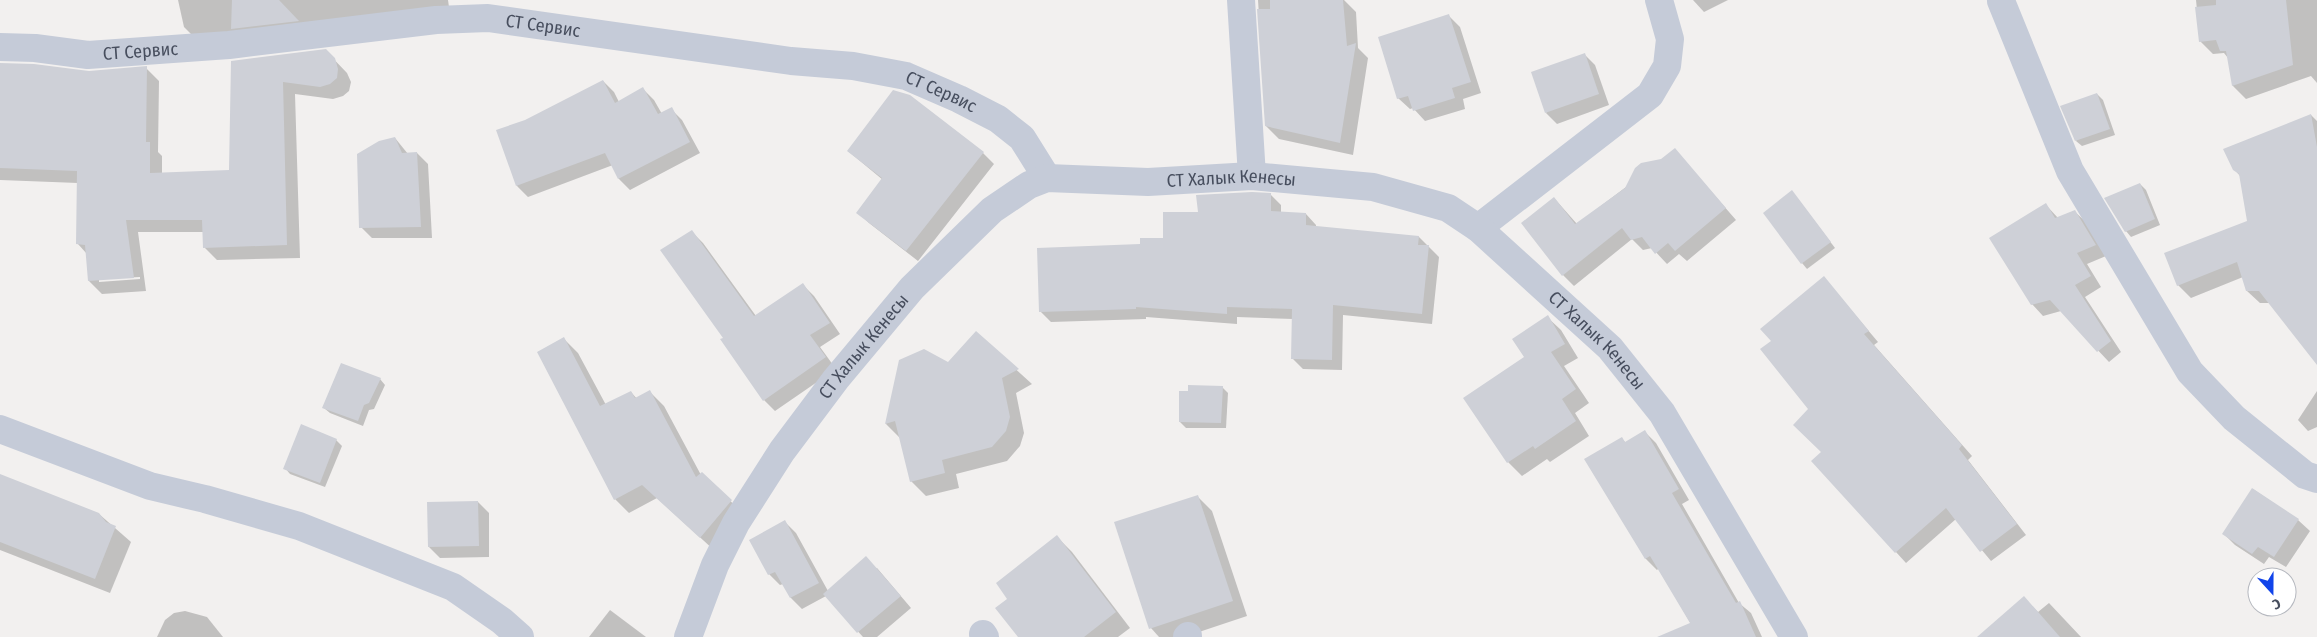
<svg xmlns="http://www.w3.org/2000/svg" width="2317" height="637" font-family="'Fira Sans Condensed',sans-serif">
	<style>
		.shadow { fill: #0003; fill-rule: evenodd }
		.building { fill: #ced0d7 }
		.lines { fill: none; stroke-linecap: round; stroke-linejoin: round }
		.minor { stroke: #c5cbd8; stroke-width: 28 }
		.labels { text-anchor: middle; dominant-baseline: central; stroke-width: 4; stroke-linejoin: round; paint-order: stroke }
		.street-label { font-size: 18px; fill: #474e5e; stroke: #fff }
	</style>
	<rect width="100%" height="100%" fill="#f2f0ef"/>
	<!-- shadow -->
	<g class="shadow">
		<polygon points="178,0 448,0 449,7 197,40 184,27"/>
		<polygon points="1258,0 1344,0 1356,12 1358,48 1368,58 1353,155 1279,139 1266,126"/>
		<polygon points="1693,0 1728,0 1704,12"/>
		<polygon points="2196,0 2317,0 2317,83 2311,76 2246,99 2233,86 2228,58 2224,53 2213,54 2200,41"/>
		<polygon points="1449,16 1460,27 1481,93 1463,99 1465,109 1425,121 1413,108 1410,109 1398,98"/>
		<path d="M325,50L347,73L351,82L349,91L343,96L333,99L295,94L300,258L217,260L205,248L204,232H138L146,291L102,294L89,281L87,254L78,244V183L0,180V64L86,72L146,68L159,81L158,152L162,156V174L230,172L232,62ZM140,277V279L99,282V279Z"/>
		<polygon points="1584,54 1595,65 1609,105 1557,124 1546,113"/>
		<polygon points="603,81 614,92 619,102 643,89 654,100 662,114 671,109 682,120 700,153 630,190 619,179 613,165 528,197 517,186 525,121"/>
		<polygon points="2097,94 2103,100 2115,135 2082,146 2076,141"/>
		<polygon points="2311,115 2317,121 2317,363 2270,303 2260,303 2247,291 2243,277 2191,298 2178,285 2248,222 2240,176 2234,169"/>
		<polygon points="395,138 408,154 417,153 428,164 432,238 372,238 361,227"/>
		<polygon points="1675,150 1736,220 1687,261 1679,254 1667,264 1652,248 1643,250 1632,239 1574,286 1563,275 1554,198 1577,224"/>
		<polygon points="848,151 983,153 994,164 918,261 869,223 858,212 883,180"/>
		<polygon points="2140,184 2146,190 2160,225 2131,237 2126,231"/>
		<polygon points="1271,195 1281,205 1281,213 1306,214 1316,225 1316,227 1419,237 1439,257 1432,324 1343,315 1342,370 1303,369 1293,359 1293,319 1237,317 1237,324 1146,317 1146,319 1051,322 1040,311 1141,246 1164,239 1199,214"/>
		<polygon points="1797,198 1835,248 1807,269 1802,263"/>
		<polygon points="2046,205 2058,218 2074,211 2086,222 2106,256 2087,264 2101,287 2085,297 2121,352 2109,362 2061,311 2043,316 2032,304"/>
		<polygon points="692,232 703,243 756,316 803,285 814,296 840,334 820,347 836,369 775,411 764,400 724,338"/>
		<polygon points="1824,278 1878,342 1874,345 1972,456 1968,460 2026,535 1991,561 1956,519 1906,563 1813,461 1823,452 1810,409 1772,341"/>
		<polygon points="1547,317 1561,330 1578,358 1564,366 1589,403 1575,413 1589,436 1550,462 1547,459 1522,476 1508,462 1526,357"/>
		<polygon points="976,333 1032,384 1016,393 1024,433 1020,446 1007,461 956,474 959,488 926,496 911,481 900,438 886,424 900,361 948,363"/>
		<polygon points="564,339 578,353 606,405 631,392 637,399 650,392 664,406 701,475 702,474 745,515 715,551 657,498 629,513 615,499"/>
		<polygon points="380,379 385,385 374,409 369,410 363,426 330,413 324,408"/>
		<polygon points="1222,387 1228,393 1226,428 1186,428 1180,422"/>
		<polygon points="2317,391 2317,427 2308,431 2298,420"/>
		<polygon points="1645,432 1656,443 1689,500 1682,504 1739,603 1751,613 1762,637 1689,637 1691,624 1659,568 1657,570 1646,559 1586,460 1622,439 1626,443"/>
		<polygon points="336,440 342,446 325,487 290,474 285,468"/>
		<polygon points="0,482 99,514 131,542 110,593 0,550"/>
		<polygon points="2253,489 2298,520 2310,531 2286,567 2269,557 2264,564 2235,545 2224,534"/>
		<polygon points="1197,496 1212,511 1247,616 1184,637 1159,637 1151,628"/>
		<polygon points="478,502 489,513 489,557 440,558 429,547"/>
		<polygon points="785,522 796,533 828,591 877,568 911,608 877,637 863,637 826,596 802,609 791,598 783,584 780,585 769,574"/>
		<polygon points="1057,537 1072,552 1130,628 1118,637 1020,637 1009,599"/>
		<polygon points="2024,598 2038,612 2049,603 2081,637 1979,637"/>
		<polygon points="610,610 646,637 589,637"/>
		<polygon points="185,611 207,617 223,637 157,637 165,620 174,613"/>
	</g>
	<!-- building -->
	<g class="building">
		<polygon points="232,0 279,0 299,21 231,29"/>
		<polygon points="1270,0 1343,0 1347,46 1356,43 1340,143 1265,126 1257,9 1270,9"/>
		<polygon points="2216,0 2286,0 2293,65 2232,86 2226,51 2220,51 2216,40 2199,42 2195,7 2216,5"/>
		<polygon points="1449,14 1471,82 1452,88 1455,98 1413,111 1408,96 1397,99 1378,37"/>
		<polygon points="326,49 335,58 338,69 337,78 330,84 320,87 283,82 287,245 203,248 202,220 126,220 134,278 88,281 85,245 76,244 77,171 0,168 0,63 34,64 89,71 147,66 146,142 150,142 150,173 229,170 231,61"/>
		<polygon points="1585,53 1599,94 1545,113 1531,72"/>
		<polygon points="603,80 615,103 643,87 658,114 672,107 690,142 618,179 605,153 516,186 496,130 525,120"/>
		<polygon points="893,90 910,95 984,152 906,251 856,213 882,178 847,151"/>
		<polygon points="2097,93 2110,129 2075,141 2060,106"/>
		<polygon points="2311,114 2317,147 2317,365 2259,291 2246,291 2237,262 2177,286 2164,253 2247,221 2239,174 2233,170 2223,149"/>
		<polygon points="395,137 402,153 417,152 421,227 359,228 357,154 379,141"/>
		<polygon points="1675,148 1726,208 1675,251 1668,243 1655,254 1642,237 1631,240 1622,228 1562,276 1521,223 1554,197 1575,224 1625,188 1635,168 1641,163 1661,159"/>
		<polygon points="2140,183 2155,219 2125,232 2104,198"/>
		<polygon points="1792,190 1831,242 1801,264 1763,213"/>
		<polygon points="1252,192 1271,193 1271,211 1306,213 1306,225 1419,236 1418,245 1429,245 1422,314 1333,305 1332,360 1291,359 1292,309 1227,307 1227,314 1136,307 1136,309 1039,312 1037,248 1140,244 1140,238 1163,238 1163,212 1198,212 1196,195"/>
		<polygon points="2046,203 2055,218 2075,210 2096,245 2077,253 2091,276 2075,285 2111,341 2097,352 2050,300 2031,305 1989,238"/>
		<polygon points="692,230 754,316 803,283 830,323 810,335 826,357 763,401 720,339 723,338 660,250"/>
		<polygon points="1824,276 1869,331 1864,334 1962,445 1959,449 2017,524 1980,552 1946,508 1895,553 1811,461 1821,452 1793,425 1808,409 1760,349 1771,341 1760,329"/>
		<polygon points="1548,315 1565,344 1551,352 1576,389 1562,399 1576,421 1535,449 1533,446 1507,463 1463,398 1524,357 1512,339"/>
		<polygon points="976,331 1019,369 1002,378 1010,417 1006,431 992,447 942,460 945,473 910,482 895,421 885,424 899,360 924,349 948,362"/>
		<polygon points="564,337 600,406 631,391 635,398 650,390 696,477 702,472 732,500 700,538 642,485 614,500 537,352"/>
		<polygon points="341,363 381,378 369,403 364,405 358,421 322,408"/>
		<polygon points="1188,385 1223,386 1221,423 1179,422 1179,391 1188,391"/>
		<polygon points="301,424 337,439 320,483 283,469"/>
		<polygon points="1645,430 1679,489 1672,493 1736,603 1740,601 1756,637 1657,637 1690,623 1650,556 1645,559 1584,459 1622,437 1625,442"/>
		<polygon points="0,474 99,513 106,522 116,526 95,579 0,542"/>
		<polygon points="2252,488 2299,519 2274,557 2258,547 2252,554 2222,534"/>
		<polygon points="1198,495 1233,601 1149,629 1114,522"/>
		<polygon points="478,501 479,546 428,547 427,502"/>
		<polygon points="785,520 819,583 790,598 775,572 768,575 749,540"/>
		<polygon points="1057,535 1116,612 1084,637 1018,637 995,608 1007,599 996,583"/>
		<polygon points="866,556 901,596 857,633 823,594"/>
		<polygon points="2024,596 2060,637 1977,637"/>
	</g>
	<g class="lines">
		<!-- minor -->
		<g class="minor">
			<polyline points="1241,0 1252,176"/>
			<polyline points="2001,1 2070,171 2190,372 2234,418 2305,475 2317,479"/>
			<path id="s1" d="M0,47L35,48L88,55L229,45L436,20L488,18L791,61L853,66L906,76L959,99L998,119L1022,138L1047,178"/>
			<polyline points="1478,228 1650,95 1667,66 1670,39 1659,0"/>
			<polyline points="0,429 150,486 205,499 299,526 453,587 502,621 520,637"/>
			<polyline points="983,634 985,637"/>
			<path id="s2" d="M688,637L715,565L736,523L782,451L836,379L912,288L992,210L1029,185L1047,178L1148,182L1252,176L1373,187L1448,208L1478,228L1610,348L1662,413L1794,637"/>
			<polyline points="1187,637 1188,636"/>
		</g>
	</g>
	<g class="labels">
		<!-- street labels -->
		<g class="street-label">
			<text stroke="none"><textPath href="#s1" startOffset="546">СТ Сервис</textPath></text>
			<text stroke="none"><textPath href="#s1" startOffset="141">СТ Сервис</textPath></text>
			<text stroke="none"><textPath href="#s1" startOffset="951">СТ Сервис</textPath></text>
			<text stroke="none"><textPath href="#s2" startOffset="778">СТ Халык Кенесы</textPath></text>
			<text stroke="none"><textPath href="#s2" startOffset="1198">СТ Халык Кенесы</textPath></text>
			<text stroke="none"><textPath href="#s2" startOffset="342">СТ Халык Кенесы</textPath></text>
		</g>
	</g>
	<!-- north arrow -->
	<g transform="translate(2272 592) rotate(159)"><circle r="24" fill="#ffffff" stroke="#b5b8bf"/>
	<path d="M0-4L9 19L0 12L-9 19Z" fill="#1144ea"/>
	<text y="-8" font-size="14" font-weight="bold" text-anchor="middle" fill="#474e5e">С</text>
	</g>
</svg>
